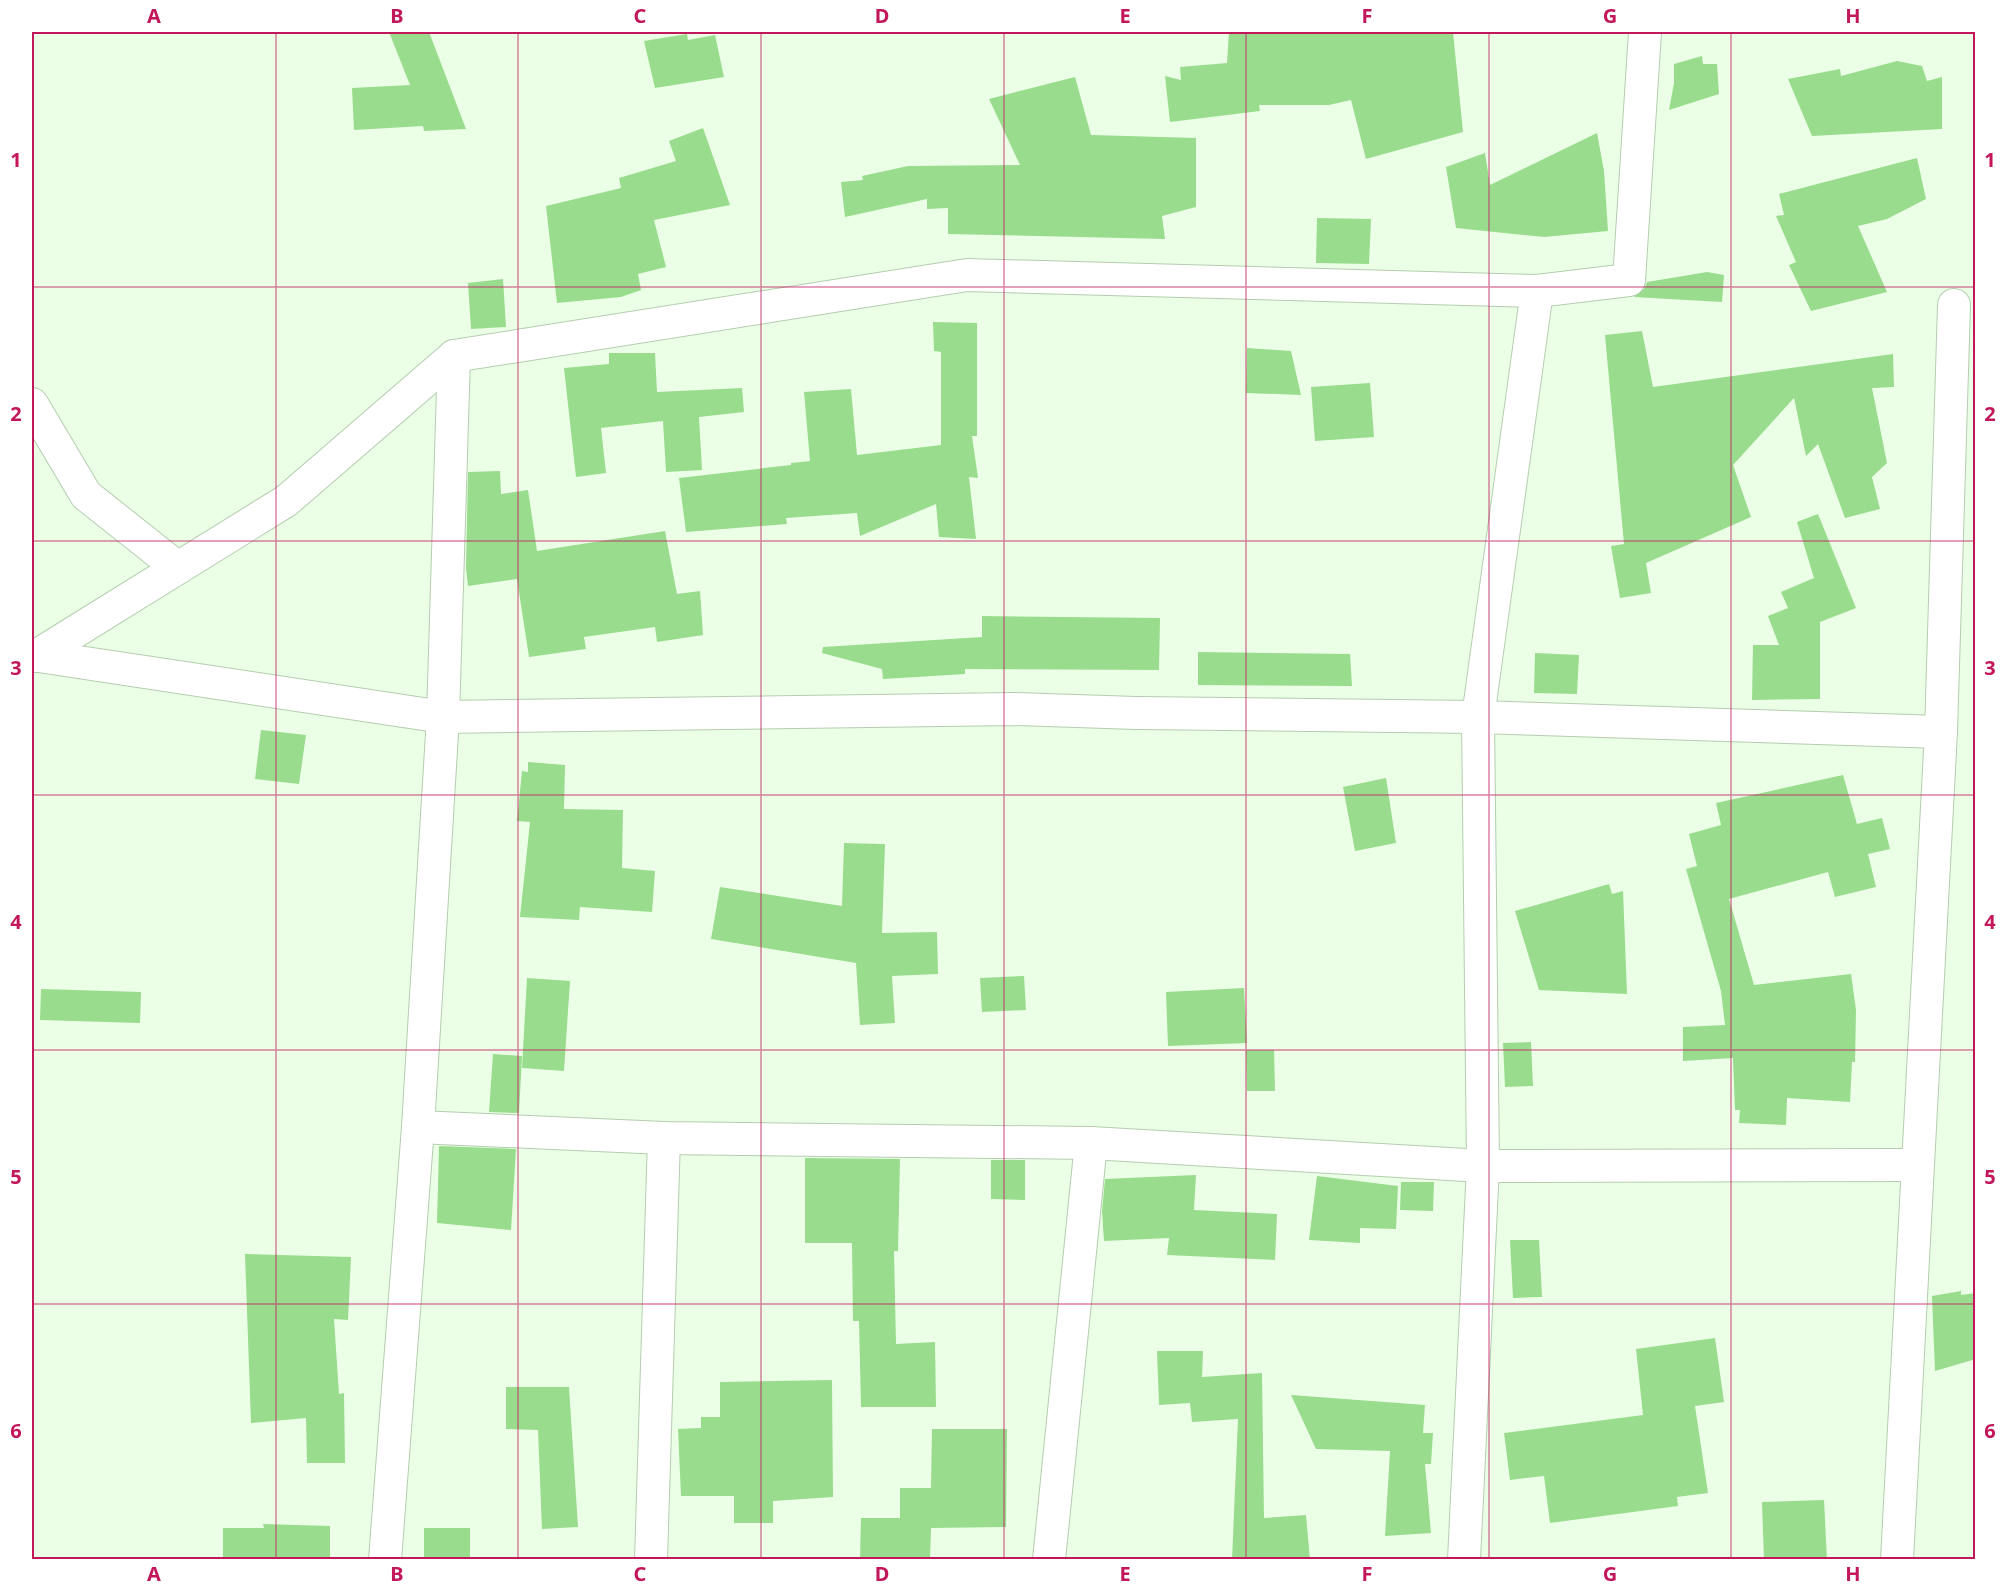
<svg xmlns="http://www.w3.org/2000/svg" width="2007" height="1591" font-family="'Noto Sans',sans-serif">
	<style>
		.building { fill: #9adc8d }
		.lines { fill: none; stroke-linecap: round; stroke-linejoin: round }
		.street-casing { stroke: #b4cdaf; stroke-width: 34 }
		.street { stroke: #fff; stroke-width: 32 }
		.grid { fill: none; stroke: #c2185b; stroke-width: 1.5; stroke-opacity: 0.55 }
		.neatline { fill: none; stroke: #c2185b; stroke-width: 2 }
		.grid-label { font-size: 20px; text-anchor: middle; font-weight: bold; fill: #c2185b }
	</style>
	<rect width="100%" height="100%" fill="#eaffe6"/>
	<!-- building -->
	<g class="building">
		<polygon points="389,32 429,32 466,129 424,131 423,126 354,130 352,88 410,85"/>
		<polygon points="1229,32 1453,32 1463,132 1366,159 1351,100 1329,105 1259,105 1260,111 1170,122 1165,76 1181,80 1180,67 1227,63"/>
		<polygon points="687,34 688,40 715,35 724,77 655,88 644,41"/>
		<polygon points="1702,56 1703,64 1717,64 1719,94 1669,110 1674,83 1674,64"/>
		<polygon points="1897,61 1922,66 1927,81 1942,77 1942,129 1812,136 1788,79 1840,69 1841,76"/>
		<polygon points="1075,77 1091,135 1196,138 1196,207 1162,216 1165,239 948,234 948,208 927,209 927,199 845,217 841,182 863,180 862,176 908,166 1020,165 989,99"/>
		<polygon points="703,128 730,205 654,220 666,267 638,274 641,290 621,297 557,303 546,206 621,188 619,178 676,161 669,141"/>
		<polygon points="1597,133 1604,171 1608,231 1544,237 1456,228 1446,167 1485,153 1490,185"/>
		<polygon points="1917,158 1926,199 1887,219 1858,226 1887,292 1811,311 1789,265 1796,262 1776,216 1784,215 1779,194"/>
		<polygon points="1317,218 1371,219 1369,264 1316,263"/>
		<polygon points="1707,272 1724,275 1722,302 1634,297 1644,289 1647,282"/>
		<polygon points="503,279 506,327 471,329 468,283"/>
		<polygon points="933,322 977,323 977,436 972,436 978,478 969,477 976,539 939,537 936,504 860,536 857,513 786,518 787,524 686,532 679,478 791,465 791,463 810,461 804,392 851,389 857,455 941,445 941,352 934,351"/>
		<polygon points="1642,331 1653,387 1893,354 1894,387 1872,388 1887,463 1872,477 1880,509 1845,518 1818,444 1806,456 1794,398 1733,465 1751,517 1646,563 1651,593 1620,598 1611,546 1624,544 1605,335"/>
		<polygon points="1247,348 1291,351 1301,395 1246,393"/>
		<polygon points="609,353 655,353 657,392 742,388 744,412 699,417 702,470 666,472 663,421 601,428 606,473 576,477 564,368 609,364"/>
		<polygon points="1370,383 1374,437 1315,441 1311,387"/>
		<polygon points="500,471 501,494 528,490 537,551 665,531 677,594 700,591 703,635 657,642 655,627 584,637 586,649 529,657 517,579 468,586 466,568 468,472"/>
		<polygon points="1818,514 1856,608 1820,622 1820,699 1752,700 1753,645 1779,645 1768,616 1788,608 1781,592 1814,578 1797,522"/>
		<polygon points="982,616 1160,618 1159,670 965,669 965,674 883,679 882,669 822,653 823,647 982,637"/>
		<polygon points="1198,652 1350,654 1352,686 1198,685"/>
		<polygon points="1535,653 1579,655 1577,694 1534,693"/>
		<polygon points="261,730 306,735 299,784 255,779"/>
		<polygon points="528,762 565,765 564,809 623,810 622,868 655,871 652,912 580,907 579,920 520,917 530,822 517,821 522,771 528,772"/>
		<polygon points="1843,775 1857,824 1882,818 1890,849 1868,854 1876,887 1835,897 1828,872 1729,899 1754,985 1851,974 1856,1010 1855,1062 1852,1062 1850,1102 1787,1098 1786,1125 1739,1123 1740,1110 1735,1110 1733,1058 1683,1061 1683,1027 1725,1025 1721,991 1686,869 1697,866 1689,834 1721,825 1716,803"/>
		<polygon points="1386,778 1396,843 1355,851 1343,787"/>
		<polygon points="844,843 885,844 882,933 937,932 938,974 892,976 895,1023 860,1025 856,963 711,939 720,887 842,906"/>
		<polygon points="1609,884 1612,894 1623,891 1627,994 1539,990 1515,911"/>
		<polygon points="1024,976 1026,1010 982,1012 980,978"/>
		<polygon points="527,978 570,981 564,1071 522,1068"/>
		<polygon points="1244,988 1247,1043 1168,1046 1166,992"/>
		<polygon points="41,989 141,992 140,1023 40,1020"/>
		<polygon points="1531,1042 1533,1086 1505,1087 1503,1043"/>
		<polygon points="1246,1050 1274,1050 1275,1091 1247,1091"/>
		<polygon points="493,1054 522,1056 519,1113 489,1112"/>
		<polygon points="439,1146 516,1149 511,1230 437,1223"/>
		<polygon points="805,1158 900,1159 898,1251 894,1251 896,1344 935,1342 936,1407 861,1407 859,1321 853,1321 852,1243 805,1243"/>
		<polygon points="991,1160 1025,1160 1025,1200 991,1199"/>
		<polygon points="1196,1175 1194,1210 1277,1214 1275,1260 1167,1255 1169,1238 1104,1241 1102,1211 1105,1179"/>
		<polygon points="1317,1176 1398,1186 1396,1229 1360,1228 1360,1243 1309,1240"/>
		<polygon points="1401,1182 1434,1182 1433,1211 1400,1210"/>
		<polygon points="1510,1240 1539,1240 1542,1297 1513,1298"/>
		<polygon points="245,1254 351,1257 348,1320 334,1319 339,1394 344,1393 345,1463 307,1463 306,1418 251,1423"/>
		<polygon points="1961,1291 1961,1295 1976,1293 1976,1359 1935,1371 1932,1296"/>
		<polygon points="1715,1338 1724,1402 1695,1406 1708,1493 1677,1497 1678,1506 1550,1523 1544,1476 1510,1480 1504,1433 1643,1415 1636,1349"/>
		<polygon points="1157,1351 1203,1351 1202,1377 1262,1373 1264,1518 1306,1515 1310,1560 1232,1560 1238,1419 1192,1422 1190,1403 1159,1405"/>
		<polygon points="832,1380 833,1497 773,1501 773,1523 734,1523 734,1496 681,1496 678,1429 701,1428 701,1417 720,1417 720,1382"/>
		<polygon points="506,1387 569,1387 578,1527 542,1529 538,1430 506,1429"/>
		<polygon points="1291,1395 1425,1405 1423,1433 1433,1433 1431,1464 1425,1464 1431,1533 1385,1536 1390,1451 1316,1449"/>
		<polygon points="932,1429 1007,1429 1006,1527 931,1528 930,1560 860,1560 861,1518 900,1518 900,1488 931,1488"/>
		<polygon points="1824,1500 1827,1560 1764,1560 1762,1502"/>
		<polygon points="263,1524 330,1526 330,1560 223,1557 223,1528 264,1528"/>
		<rect x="424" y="1528" width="46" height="32"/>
	</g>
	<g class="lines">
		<defs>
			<g id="street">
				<polyline points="32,404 86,495 178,568"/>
				<polyline points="32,655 443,717 1013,709 1136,713 1478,717 1941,732"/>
				<polyline points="36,656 286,501 454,356"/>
				<polyline points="418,1127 664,1138 1091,1143 1483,1166 1916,1165"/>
				<polyline points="385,1560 418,1127 443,717 454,356 967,275 1537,291 1629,280 1645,32"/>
				<polyline points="651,1560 664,1138"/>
				<polyline points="1049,1560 1091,1143"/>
				<polyline points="1464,1560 1483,1166 1478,717 1537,291"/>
				<polyline points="1897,1560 1941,732 1954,305"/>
			</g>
		</defs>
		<!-- street casing -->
		<use href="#street" class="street-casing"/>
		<!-- street -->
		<use href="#street" class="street"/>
	</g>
	<!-- grid -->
	<path class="grid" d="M276,32V1560M518,32V1560M761,32V1560M1004,32V1560M1246,32V1560M1489,32V1560M1731,32V1560M32,287H1976M32,541H1976M32,795H1976M32,1050H1976M32,1304H1976"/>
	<!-- border -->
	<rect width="2007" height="1591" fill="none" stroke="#ffffff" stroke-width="66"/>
	<rect x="33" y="33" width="1941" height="1525" class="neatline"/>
	<g class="grid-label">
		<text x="154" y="23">A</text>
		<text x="397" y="23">B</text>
		<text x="640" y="23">C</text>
		<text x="882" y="23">D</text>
		<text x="1125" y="23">E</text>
		<text x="1367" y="23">F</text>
		<text x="1610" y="23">G</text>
		<text x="1853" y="23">H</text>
		<text x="16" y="167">1</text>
		<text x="1990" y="167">1</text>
		<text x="16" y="421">2</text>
		<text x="1990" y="421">2</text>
		<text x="16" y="675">3</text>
		<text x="1990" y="675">3</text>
		<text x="16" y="929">4</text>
		<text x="1990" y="929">4</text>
		<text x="16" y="1184">5</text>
		<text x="1990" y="1184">5</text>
		<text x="16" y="1438">6</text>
		<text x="1990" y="1438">6</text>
		<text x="154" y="1581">A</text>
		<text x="397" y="1581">B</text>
		<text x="640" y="1581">C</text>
		<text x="882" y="1581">D</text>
		<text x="1125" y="1581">E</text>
		<text x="1367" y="1581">F</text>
		<text x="1610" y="1581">G</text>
		<text x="1853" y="1581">H</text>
	</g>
</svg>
